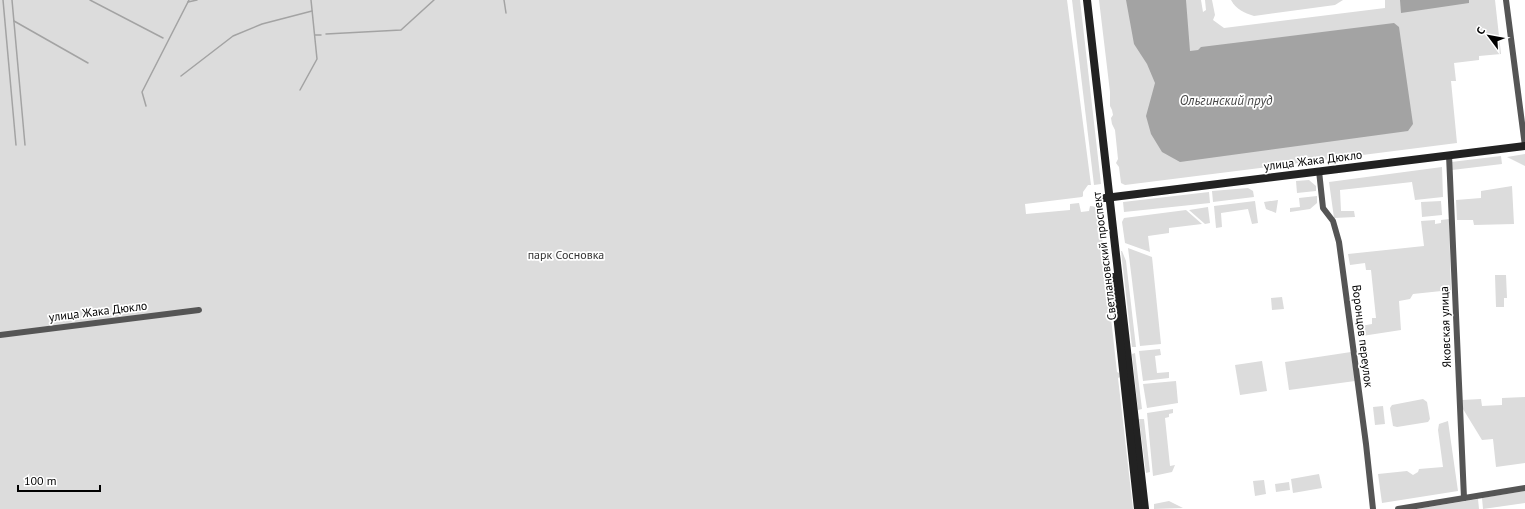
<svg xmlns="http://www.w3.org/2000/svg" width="1525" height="509" font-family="'PT Sans',sans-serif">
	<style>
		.green { fill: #dcdcdc }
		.water { fill: #a3a3a3 }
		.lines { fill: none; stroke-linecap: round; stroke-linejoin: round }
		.stream { stroke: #a3a3a3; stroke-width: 1.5 }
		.street { stroke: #555; stroke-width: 6 }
		.secondary { stroke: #222; stroke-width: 8 }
		.labels { text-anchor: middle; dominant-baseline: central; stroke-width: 3.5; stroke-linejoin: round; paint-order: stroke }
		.street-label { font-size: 12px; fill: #000; stroke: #fff }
		.park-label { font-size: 12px; fill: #333; stroke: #fff }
		.water-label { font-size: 13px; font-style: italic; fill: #444; stroke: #fff }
	</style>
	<rect width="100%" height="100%" fill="#fff"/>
	<!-- green -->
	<g class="green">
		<path d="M0,0H1067L1091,185H1088L1083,192V196L1082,197L1025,204L1026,214L1070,210V204L1079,203L1081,212L1089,211L1090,206C1094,206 1097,207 1099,210L1117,372L1119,373L1120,377L1118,378L1133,509H0Z"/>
		<polygon points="1072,0 1080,0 1101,184 1094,185"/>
		<polygon points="1099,0 1201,0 1203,12 1206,10 1205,0 1212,0 1215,15 1213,20 1224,28 1385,8 1385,0 1495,0 1501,54 1479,56 1479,60 1454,63 1456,81 1451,81 1457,143 1125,185 1121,183 1119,167 1116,163 1118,159 1115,130 1112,124 1111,118 1113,115 1112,110 1110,106 1110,92"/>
		<path d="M1231,0H1343L1335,5L1254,16C1244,13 1236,9 1231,0Z"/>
		<polygon points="1525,154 1525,166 1507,157"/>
		<polygon points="1501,156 1502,164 1452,170 1451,162"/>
		<polygon points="1442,167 1443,197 1415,200 1412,182 1340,190 1341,211 1354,211 1355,217 1334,218 1329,182"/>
		<polygon points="1309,180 1316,186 1316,191 1297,193 1296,181"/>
		<polygon points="1512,186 1514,224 1474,225 1473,220 1457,220 1456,200 1481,198 1481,191"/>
		<polygon points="1248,188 1253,191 1254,197 1213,202 1212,191"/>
		<polygon points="1209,192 1210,203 1124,212 1123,202"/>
		<polygon points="1317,196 1317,203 1310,209 1290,212 1290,208 1300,207 1299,198"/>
		<polygon points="1278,200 1276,213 1266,209 1264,202"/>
		<polygon points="1255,201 1258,223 1252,224 1248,209 1221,213 1222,227 1216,228 1214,206"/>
		<polygon points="1441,201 1442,215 1422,217 1421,202"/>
		<polygon points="1208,207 1210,223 1205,224 1189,210"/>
		<polygon points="1186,210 1202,224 1169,228 1169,233 1148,236 1150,252 1125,243 1122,222 1124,218"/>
		<polygon points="1449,219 1451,290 1413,294 1410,299 1399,301 1401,330 1362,336 1361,326 1372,324 1372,318 1376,318 1371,270 1366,270 1365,263 1350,265 1348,254 1424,246 1421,221 1435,220 1435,224 1441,223 1441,220"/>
		<polygon points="1128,248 1152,257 1161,344 1140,346"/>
		<polygon points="1121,251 1122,251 1126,261 1136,347 1132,347"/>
		<polygon points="1495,275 1506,275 1507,298 1504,298 1504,307 1496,307"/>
		<polygon points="1282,297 1284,309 1272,310 1271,298"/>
		<polygon points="1160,349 1161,355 1155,356 1157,373 1169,372 1169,378 1143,381 1139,351"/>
		<polygon points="1351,352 1355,381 1289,390 1285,362"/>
		<polygon points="1135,353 1142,409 1138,410 1132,354"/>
		<polygon points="1262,361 1267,391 1240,395 1235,365"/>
		<polygon points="1176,381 1178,403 1147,408 1143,384"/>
		<polygon points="1525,397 1525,463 1496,467 1493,439 1482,440 1463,409 1462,400 1481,399 1482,406 1502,405 1502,398"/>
		<polygon points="1423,399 1427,402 1430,419 1428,422 1397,427 1393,426 1390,408 1392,405"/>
		<polygon points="1383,406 1385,424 1375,425 1373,407"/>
		<polygon points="1173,409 1173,413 1169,414 1169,417 1165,418 1170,466 1175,465 1172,472 1153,476 1147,413"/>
		<polygon points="1139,419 1144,419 1150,472 1146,473"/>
		<polygon points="1448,421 1458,491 1382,503 1378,474 1407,471 1413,475 1418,472 1419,469 1443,467 1438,430 1439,424"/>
		<polygon points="1319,474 1322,488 1293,493 1291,479"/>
		<polygon points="1264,480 1266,494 1255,496 1253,481"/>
		<polygon points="1289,482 1290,490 1276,492 1275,484"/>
		<polygon points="1525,491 1525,503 1483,509 1482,498"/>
		<polygon points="1478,499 1479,509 1416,509"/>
		<polygon points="1169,501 1183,508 1154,509 1154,504"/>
	</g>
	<!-- water -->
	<g class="water">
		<polygon points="1126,0 1186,0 1190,51 1198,50 1201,47 1394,23 1399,27 1413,124 1408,131 1180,162 1162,152 1151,134 1146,116 1155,83 1147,64 1134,44"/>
		<polygon points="1400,0 1469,0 1469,3 1401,13"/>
	</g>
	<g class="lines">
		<!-- stream -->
		<g class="stream">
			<polyline points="3,0 16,145"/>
			<polyline points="12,0 25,145"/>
			<polyline points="90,0 163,38"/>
			<polyline points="504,0 506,13"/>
			<polyline points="188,2 197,0"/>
			<polyline points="14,21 88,63"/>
			<polyline points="326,34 401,30 434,0"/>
			<polyline points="315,35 321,35"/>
			<polyline points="181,76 233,36 262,24 312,11"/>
			<polyline points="300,90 317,59 311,0"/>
			<polyline points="146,106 142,92 189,0"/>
		</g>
		<!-- street -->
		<g class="street">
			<polyline points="1506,0 1525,146"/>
			<polyline points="1449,155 1464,498"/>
			<polyline points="1319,171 1323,208 1333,221 1339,242 1366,444 1373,509"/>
			<polyline points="0,335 199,310"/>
			<polyline points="1398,509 1525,488"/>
		</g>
		<!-- secondary -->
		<g class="secondary">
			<polyline points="1087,0 1145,509"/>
			<polyline points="1105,198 1525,146"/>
			<polyline points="1113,277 1138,509"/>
		</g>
	</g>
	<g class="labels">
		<!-- street labels -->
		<g class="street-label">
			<text transform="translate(1313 160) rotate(-7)">улица Жака Дюкло</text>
			<text transform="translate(1104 256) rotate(-97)">Светлановский проспект</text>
			<text transform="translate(98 311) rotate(-7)">улица Жака Дюкло</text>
			<text transform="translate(1445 327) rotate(-92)">Яковская улица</text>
			<text transform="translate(1363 336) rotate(83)">Воронцов переулок</text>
		</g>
		<!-- park labels -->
		<g class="park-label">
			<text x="566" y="254">парк Сосновка</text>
		</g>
		<!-- water labels -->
		<g class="water-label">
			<text x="1226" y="100">Ольгинский пруд</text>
		</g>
	</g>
	<!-- north arrow -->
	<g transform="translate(1489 36) rotate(302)" stroke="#ffffff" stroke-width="3" paint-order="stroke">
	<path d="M0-3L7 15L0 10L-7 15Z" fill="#000000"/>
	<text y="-6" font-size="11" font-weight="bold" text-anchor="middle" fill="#000000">С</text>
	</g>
	<!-- scale -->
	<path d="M18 485v6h82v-6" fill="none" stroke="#000000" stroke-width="2"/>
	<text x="24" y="485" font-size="12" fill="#000000" stroke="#ffffff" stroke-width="3" paint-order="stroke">100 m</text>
</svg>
